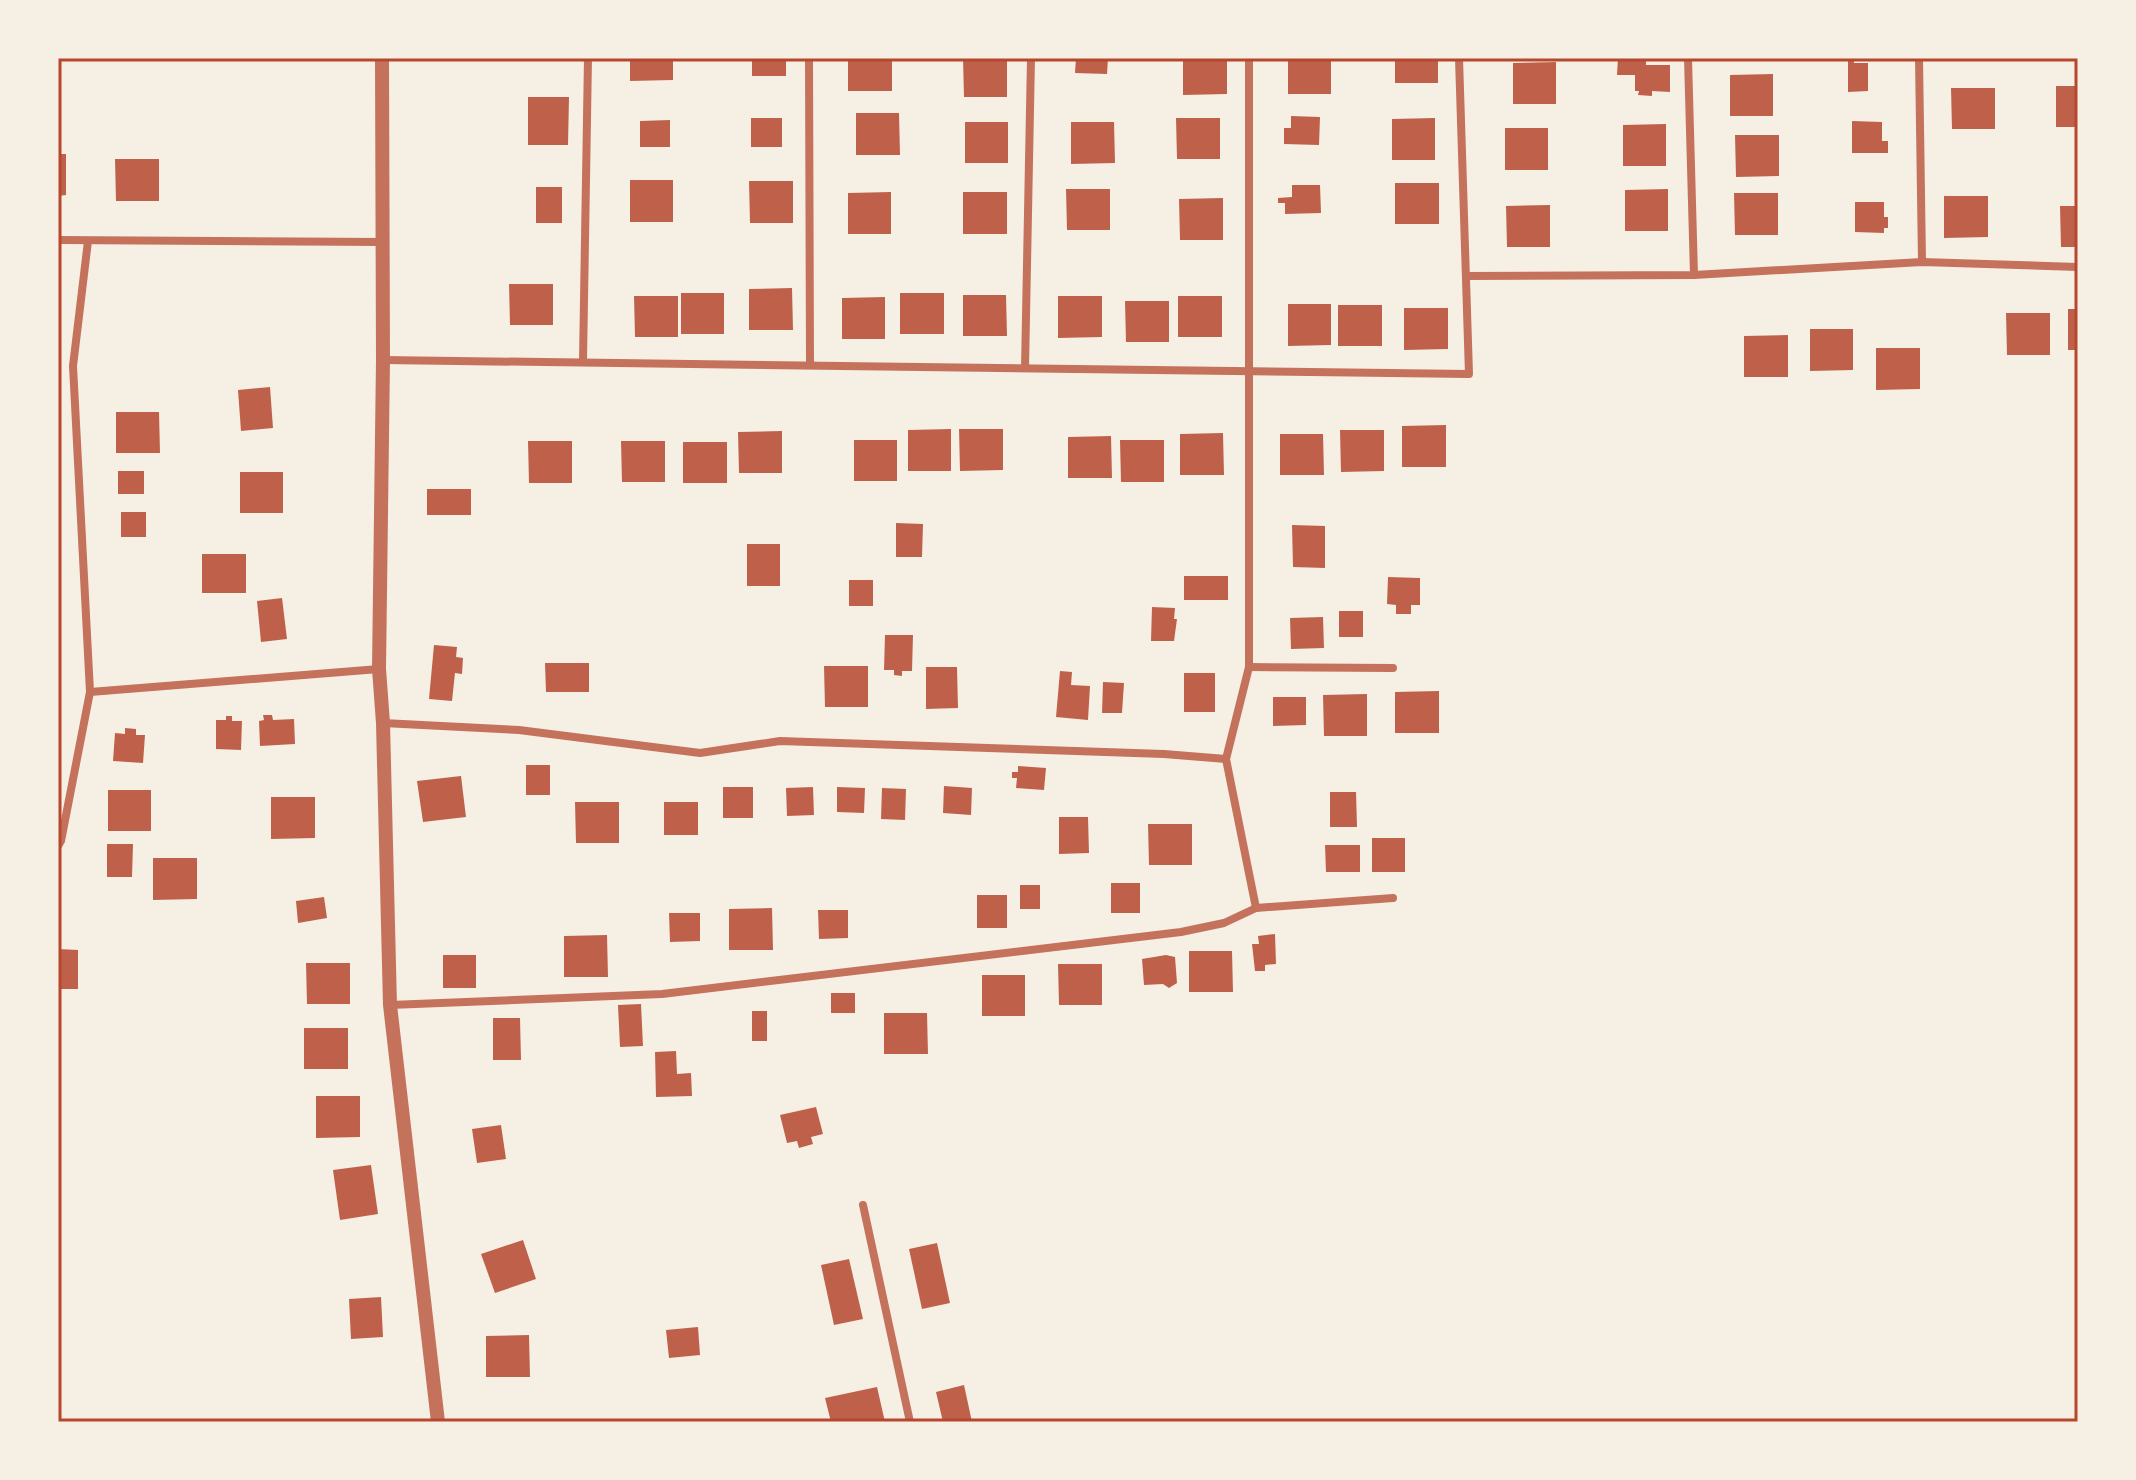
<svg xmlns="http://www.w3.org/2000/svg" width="2136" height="1480" font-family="'Fira Sans',sans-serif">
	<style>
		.building { fill: #bf614a }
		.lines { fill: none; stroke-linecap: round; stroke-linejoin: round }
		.minor { stroke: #c5725c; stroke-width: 8 }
		.tertiary { stroke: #c5725c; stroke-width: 14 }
		.neatline { fill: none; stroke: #b5482f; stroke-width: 3 }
	</style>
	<rect width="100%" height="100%" fill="#f6efe4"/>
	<!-- building -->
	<g class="building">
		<polygon points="630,58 673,58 673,80 630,81"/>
		<rect x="752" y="58" width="34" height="18"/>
		<rect x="848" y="58" width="44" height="33"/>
		<polygon points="963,58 1007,58 1007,97 964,97"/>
		<polygon points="1076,58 1108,58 1107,74 1075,73"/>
		<polygon points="1183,58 1227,58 1227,94 1183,95"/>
		<rect x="1288" y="58" width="43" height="36"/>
		<rect x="1395" y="58" width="43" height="25"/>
		<polygon points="1618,58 1646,58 1646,65 1670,65 1670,92 1652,91 1652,96 1638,95 1639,91 1635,91 1635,75 1617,75"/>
		<polygon points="1848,58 1854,58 1854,63 1868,63 1868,91 1848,92"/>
		<polygon points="1556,62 1556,104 1513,104 1513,63"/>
		<polygon points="1773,74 1773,116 1730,116 1730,75"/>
		<rect x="2056" y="86" width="22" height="41"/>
		<polygon points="1951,88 1995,88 1995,129 1952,129"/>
		<polygon points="528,97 569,97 568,145 528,145"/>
		<polygon points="856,113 899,113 900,155 856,155"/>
		<polygon points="1291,116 1320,117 1319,145 1284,144 1284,128 1291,128"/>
		<rect x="751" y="118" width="31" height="29"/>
		<polygon points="1176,118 1220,118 1220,159 1177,159"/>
		<polygon points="1435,118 1435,160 1392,160 1392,119"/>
		<polygon points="670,120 670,147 640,147 640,121"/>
		<polygon points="1852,121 1882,122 1882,141 1888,141 1888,153 1852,153"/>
		<rect x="965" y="122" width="43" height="41"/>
		<polygon points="1071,122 1114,122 1115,163 1071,164"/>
		<polygon points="1666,124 1666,166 1623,166 1623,125"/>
		<rect x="1505" y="128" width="43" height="42"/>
		<polygon points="1735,135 1779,135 1779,176 1736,177"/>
		<polygon points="58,154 66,154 66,195 58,196"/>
		<polygon points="115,159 159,159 159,201 116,201"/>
		<rect x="630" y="180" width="43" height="42"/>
		<polygon points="749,181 793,181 793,223 750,223"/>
		<rect x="1395" y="183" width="44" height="41"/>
		<polygon points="1292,185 1320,185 1321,213 1285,214 1285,203 1278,203 1278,198 1292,197"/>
		<rect x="536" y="187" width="26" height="36"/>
		<polygon points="1066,189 1110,189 1110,230 1067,230"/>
		<polygon points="1668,189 1668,231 1625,231 1625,190"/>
		<polygon points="891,192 891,234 848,234 848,193"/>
		<rect x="963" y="192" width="44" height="42"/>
		<polygon points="1734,193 1778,193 1778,235 1735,235"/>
		<polygon points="1944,196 1988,196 1988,237 1944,238"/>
		<polygon points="1223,198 1223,240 1180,240 1179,199"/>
		<polygon points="1855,202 1884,202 1884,217 1888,217 1888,228 1884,228 1884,233 1855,232"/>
		<polygon points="1550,205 1550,247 1507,247 1506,206"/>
		<polygon points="2060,206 2078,206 2078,247 2061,247"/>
		<polygon points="509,284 553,284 553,325 510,325"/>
		<polygon points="792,288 793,330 749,330 749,289"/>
		<rect x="681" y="293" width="43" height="41"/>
		<rect x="900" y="293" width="44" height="41"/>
		<polygon points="963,295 1006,295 1007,336 963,336"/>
		<polygon points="634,296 678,296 678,337 635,337"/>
		<polygon points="1058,296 1102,296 1102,337 1058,338"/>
		<rect x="1178" y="296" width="44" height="41"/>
		<polygon points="885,297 885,339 842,339 842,298"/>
		<polygon points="1125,301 1169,301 1169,342 1126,342"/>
		<polygon points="1288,304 1331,304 1331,345 1288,346"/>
		<rect x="1338" y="305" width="44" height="41"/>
		<polygon points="1404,308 1448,308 1448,349 1404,350"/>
		<rect x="2068" y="309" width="10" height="41"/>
		<polygon points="2006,313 2050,313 2050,355 2007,355"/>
		<polygon points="1810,329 1853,329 1853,370 1810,371"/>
		<polygon points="1788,335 1788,377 1744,377 1744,336"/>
		<polygon points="1876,348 1920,348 1920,389 1876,390"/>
		<polygon points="270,387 273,428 241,431 238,390"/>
		<polygon points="116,412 159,412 160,453 116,453"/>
		<polygon points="1446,425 1446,467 1402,467 1402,426"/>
		<polygon points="951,429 951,471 908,471 908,430"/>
		<polygon points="959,429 1003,429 1003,470 960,471"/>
		<polygon points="1340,430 1384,430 1384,471 1341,472"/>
		<polygon points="782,431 782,473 739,473 738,432"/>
		<polygon points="1223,433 1224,475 1180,475 1180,434"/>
		<polygon points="1280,434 1323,434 1324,475 1280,475"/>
		<polygon points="1111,436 1112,478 1068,478 1068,437"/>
		<rect x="854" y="440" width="43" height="41"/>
		<polygon points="1120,440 1164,440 1164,482 1121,482"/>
		<polygon points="528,441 572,441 572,483 529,483"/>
		<polygon points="621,441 665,441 665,482 622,482"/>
		<rect x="683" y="442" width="44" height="41"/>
		<rect x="118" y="471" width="26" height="23"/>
		<rect x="240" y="472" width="43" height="41"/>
		<rect x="427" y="489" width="44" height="26"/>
		<rect x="121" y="512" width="25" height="25"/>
		<polygon points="896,523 923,524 922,557 896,557"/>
		<polygon points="1292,525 1325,526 1325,568 1293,567"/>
		<rect x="747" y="544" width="33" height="42"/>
		<rect x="202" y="554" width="44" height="39"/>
		<rect x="1184" y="576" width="44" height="24"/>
		<polygon points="1388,577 1420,578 1420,605 1411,605 1411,614 1396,614 1396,605 1387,604"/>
		<rect x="849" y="580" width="24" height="26"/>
		<polygon points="282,598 287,639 261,642 257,601"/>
		<polygon points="1152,607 1175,608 1174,619 1177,619 1174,641 1151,641"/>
		<rect x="1339" y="611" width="24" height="26"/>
		<polygon points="1323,617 1324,648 1291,649 1290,618"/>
		<polygon points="885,635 913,635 912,671 902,671 902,676 894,675 894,670 884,670"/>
		<polygon points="434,645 457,647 456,657 463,658 462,674 455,673 452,701 429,699"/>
		<polygon points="545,663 589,663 589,692 546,692"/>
		<polygon points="824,666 868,666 868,707 825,707"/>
		<polygon points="926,667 957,667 958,708 926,709"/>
		<polygon points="1060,671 1072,672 1071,685 1090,686 1088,720 1056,717"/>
		<rect x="1184" y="673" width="31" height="39"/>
		<polygon points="1103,682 1124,683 1122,713 1102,713"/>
		<polygon points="1439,691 1439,733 1395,733 1395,692"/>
		<polygon points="1367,694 1367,736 1324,736 1323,695"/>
		<polygon points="1273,697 1306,697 1306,725 1273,726"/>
		<polygon points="263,715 272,715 273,720 294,719 295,744 260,746 259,721 264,720"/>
		<polygon points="226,716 232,716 232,721 242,721 241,750 216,749 216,720 226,720"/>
		<polygon points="125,728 136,729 136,735 145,735 143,763 113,761 115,733 125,734"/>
		<rect x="526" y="765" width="24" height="30"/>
		<polygon points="1018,766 1046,768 1044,790 1016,788 1017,778 1012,778 1012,772 1018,772"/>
		<polygon points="461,776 466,817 423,822 417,781"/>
		<polygon points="944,786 972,788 971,815 943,813"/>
		<rect x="723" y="787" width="30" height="31"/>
		<polygon points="813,787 814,815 787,816 786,788"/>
		<polygon points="837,787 865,788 864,813 837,812"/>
		<polygon points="882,788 906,789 905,820 881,819"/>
		<rect x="108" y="790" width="43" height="41"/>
		<polygon points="1330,792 1356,792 1357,827 1330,827"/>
		<polygon points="271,797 315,797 315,838 271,839"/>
		<polygon points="575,802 619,802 619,843 576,843"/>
		<rect x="664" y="802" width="34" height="33"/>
		<polygon points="1059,817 1088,817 1089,853 1059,854"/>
		<polygon points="1148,824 1192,824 1192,865 1149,865"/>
		<rect x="1372" y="838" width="33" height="34"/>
		<polygon points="107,844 133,844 132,877 107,877"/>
		<polygon points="1325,845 1360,845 1360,872 1326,872"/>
		<polygon points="153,858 197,858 197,899 153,900"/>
		<rect x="1111" y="883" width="29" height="30"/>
		<rect x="1020" y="885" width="20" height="24"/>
		<rect x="977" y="895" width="30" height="33"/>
		<polygon points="324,897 327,918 298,923 296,901"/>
		<polygon points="772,908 773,950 729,950 729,909"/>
		<polygon points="818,910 848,910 848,938 819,939"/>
		<polygon points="669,913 700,913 700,941 670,942"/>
		<polygon points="1275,934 1276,964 1265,965 1265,971 1255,971 1252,944 1259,944 1258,936"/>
		<polygon points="607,935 608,977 564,977 564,936"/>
		<polygon points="58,949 78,950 78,989 58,989"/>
		<polygon points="1189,951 1232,951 1233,992 1189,992"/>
		<rect x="443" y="955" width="33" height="33"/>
		<polygon points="1166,955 1175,957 1177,983 1169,988 1163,984 1144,985 1142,959"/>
		<polygon points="306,963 350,963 350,1004 307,1004"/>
		<polygon points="1058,964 1102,964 1102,1005 1059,1005"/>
		<rect x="982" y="975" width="43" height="41"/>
		<rect x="831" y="993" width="24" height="20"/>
		<polygon points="641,1004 643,1046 620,1047 618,1005"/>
		<rect x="752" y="1011" width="15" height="30"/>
		<polygon points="884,1013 927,1013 928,1054 884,1054"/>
		<polygon points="493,1018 520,1018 521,1060 493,1060"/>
		<rect x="304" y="1028" width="44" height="41"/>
		<polygon points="676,1051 677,1074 691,1073 692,1096 656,1097 655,1052"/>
		<polygon points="316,1096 360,1096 360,1137 316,1138"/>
		<polygon points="816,1107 823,1134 811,1137 813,1144 799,1148 797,1141 787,1143 780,1115"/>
		<polygon points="501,1125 506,1159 477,1163 472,1129"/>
		<polygon points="371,1165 378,1214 340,1220 333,1170"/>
		<polygon points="523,1240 536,1279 495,1293 481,1254"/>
		<polygon points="937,1243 950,1303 922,1309 909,1249"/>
		<polygon points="849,1259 863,1319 834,1325 821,1265"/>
		<polygon points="381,1297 383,1337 351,1339 349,1299"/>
		<polygon points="698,1327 700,1355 669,1358 666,1330"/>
		<polygon points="529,1335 530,1377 486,1377 486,1336"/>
		<polygon points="964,1385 972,1422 943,1422 936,1392"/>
		<polygon points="877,1387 885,1422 831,1422 825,1398"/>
	</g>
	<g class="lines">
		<!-- minor -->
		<g class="minor">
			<polyline points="809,58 810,365"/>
			<polyline points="1249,58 1249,667 1226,759 1256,908"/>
			<polyline points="1688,58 1694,275"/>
			<polyline points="1919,58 1922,262"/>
			<polyline points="58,240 383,242"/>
			<polyline points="1466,276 1694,275 1922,262 2078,267"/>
			<polyline points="383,360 1469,374 1459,58"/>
			<polyline points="583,361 588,58"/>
			<polyline points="1025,368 1031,58"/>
			<polyline points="1249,667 1393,668"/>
			<polyline points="90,692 379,669"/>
			<polyline points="383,723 519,730 700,753 780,741 1164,754 1226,759"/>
			<polyline points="58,846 61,841 90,692 73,366 88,241"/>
			<polyline points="390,1005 662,994 1181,932 1224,923 1256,908 1393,898"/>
			<polyline points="863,1205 910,1422"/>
		</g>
		<!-- tertiary -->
		<polyline class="tertiary" points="382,58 383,360 379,669 383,723 390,1005 438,1422"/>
	</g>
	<!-- border -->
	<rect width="2136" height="1480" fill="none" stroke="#f6efe4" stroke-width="120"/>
	<rect x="60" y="60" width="2016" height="1360" class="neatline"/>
</svg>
